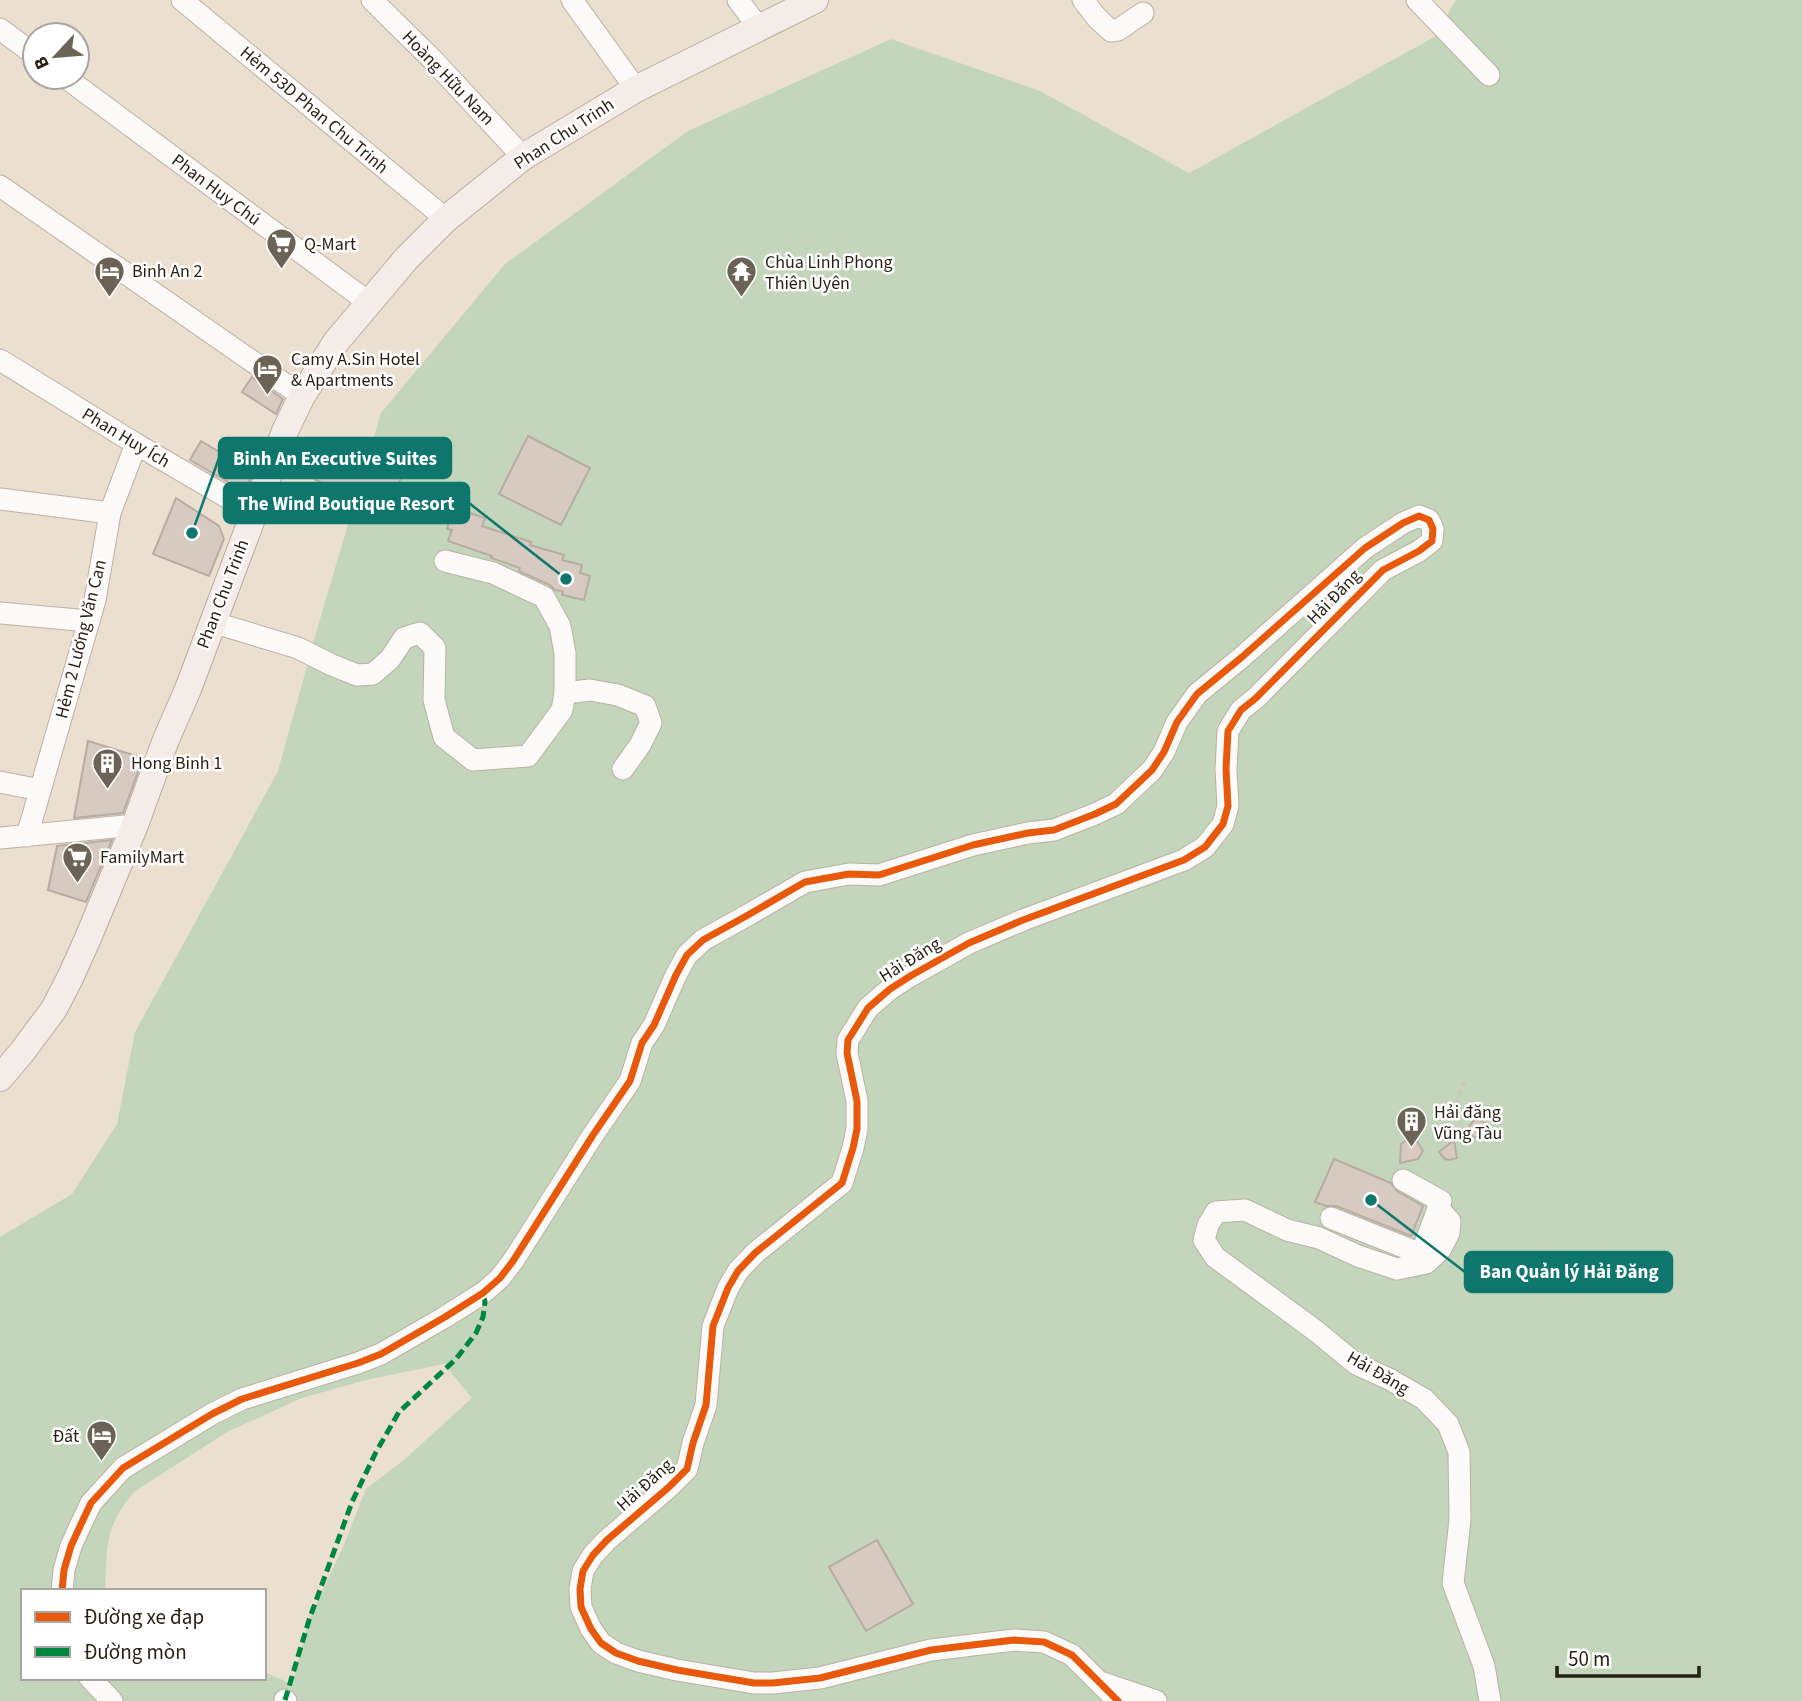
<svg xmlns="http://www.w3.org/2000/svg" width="1802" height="1701" font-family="'Source Sans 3',sans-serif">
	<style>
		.green { fill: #c3d6bb; fill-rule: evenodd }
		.building { fill: #d7cac0; stroke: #b9ada3; stroke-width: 2 }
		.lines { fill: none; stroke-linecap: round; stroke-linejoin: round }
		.minor-casing { stroke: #bab1a4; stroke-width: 23 }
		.major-casing { stroke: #bdaca1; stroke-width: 28 }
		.path { stroke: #cac6bf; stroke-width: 3.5; stroke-dasharray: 5 5; stroke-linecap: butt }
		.minor { stroke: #fcfaf8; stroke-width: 21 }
		.major { stroke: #f4ece8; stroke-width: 26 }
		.quiet { stroke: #00873e; stroke-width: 5; stroke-dasharray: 10 5; stroke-linecap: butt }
		.cycleway-casing { stroke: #fff; stroke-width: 11 }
		.cycleway { stroke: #e8590c; stroke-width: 7 }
		.labels { text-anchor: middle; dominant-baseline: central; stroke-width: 5; stroke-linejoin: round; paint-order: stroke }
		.street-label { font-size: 18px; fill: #261f13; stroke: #fff }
		.poi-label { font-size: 18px; fill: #261f13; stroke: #fff; text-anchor: start }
		.leader { fill: none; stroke: #0f766e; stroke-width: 2.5 }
		.callout-dot { fill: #0f766e; stroke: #fff; stroke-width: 2.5 }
		.callout { fill: #0f766e; stroke: #0f766e; stroke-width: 2.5 }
		.callout-label { font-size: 19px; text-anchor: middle; font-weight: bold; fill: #fff }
	</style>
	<rect width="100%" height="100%" fill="#ebe0cf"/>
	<!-- green -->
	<path class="green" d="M1456,0H1802V1701H0V1237L72,1194L117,1124L135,1032L278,771L320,619L381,413L505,264L688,131L891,39L1040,91L1189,173L1434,37ZM444,1364L472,1398L405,1459L366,1489L343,1547L309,1620L292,1684L264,1672V1678H23V1591H105C108,1546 103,1529 134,1492L227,1432L302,1398L366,1380Z"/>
	<!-- building -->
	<g class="building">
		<polygon points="252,377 283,399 276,414 242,392"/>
		<polygon points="528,436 590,468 561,525 499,494"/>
		<polygon points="201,441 253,472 245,492 190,460"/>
		<polygon points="328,446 367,461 366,465 401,477 390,508 315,480"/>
		<polygon points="176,498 219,526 224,539 209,576 153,554"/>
		<polygon points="461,510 485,518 482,526 531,542 530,545 564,555 562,560 582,565 580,573 590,576 584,600 562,595 563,591 555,590 550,585 519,571 520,568 491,558 492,556 448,541 452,530 447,529 452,511 460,514"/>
		<polygon points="88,741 143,758 123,813 74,818"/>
		<polygon points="112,840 86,902 48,890 57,846"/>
		<circle cx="1478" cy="1129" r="9"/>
		<polygon points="1409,1139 1418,1142 1423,1151 1418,1159 1400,1163 1401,1144"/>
		<polygon points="1454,1140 1457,1158 1449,1160 1445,1159 1439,1152"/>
		<polygon points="1334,1159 1391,1183 1397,1191 1423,1206 1411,1236 1336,1206 1326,1206 1315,1202"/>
		<polygon points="877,1540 913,1604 866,1631 829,1567"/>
	</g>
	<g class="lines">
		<defs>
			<g id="minor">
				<polyline points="182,0 446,219"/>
				<polyline points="372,0 432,59 523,157"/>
				<polyline points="572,0 636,89"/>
				<polyline points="738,0 759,28"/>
				<polyline points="1083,0 1097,18 1111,31 1118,30 1143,13"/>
				<polyline points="1417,0 1489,75"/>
				<polyline points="0,29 35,55"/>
				<polyline points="65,77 368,302"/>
				<polyline points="0,186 302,396"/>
				<polyline points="0,360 136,444 254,513"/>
				<polyline points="0,499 110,513"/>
				<polyline points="0,613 89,621"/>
				<polyline points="212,622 298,648 332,665 357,675 373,674 390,659 404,638 420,633 435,648 434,700 444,737 473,760 528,756 562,710 565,693 565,653 560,626 544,597 493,573 445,561"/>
				<polyline points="565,693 590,690 618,695 645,706 651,723 640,745 623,769"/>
				<polyline points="0,782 40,790"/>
				<polyline points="27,836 95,600 110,513 136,444"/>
				<polyline points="0,838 135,825"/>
				<polyline points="1438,1208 1450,1221 1449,1233 1440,1250 1426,1263 1397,1269 1358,1256 1319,1238 1287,1230 1245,1210 1216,1212 1208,1225 1204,1240 1215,1257 1316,1331 1356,1364 1389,1379 1424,1399 1448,1424 1459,1452 1460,1520 1453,1583 1484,1666 1490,1701"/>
				<polyline points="1331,1218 1421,1254 1441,1201 1403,1180"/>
				<polyline points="62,1591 64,1570 71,1546 82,1522 91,1503 123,1468 212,1414 242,1399 358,1363 381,1354 445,1317 483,1293 500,1278 513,1261 593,1135 630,1081 642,1043 654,1025 676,975 687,955 703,940 748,915 805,882 849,874 879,875 973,845 1028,833 1054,830 1095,814 1116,804 1152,770 1164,752 1177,722 1197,694 1242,657 1365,548 1403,523 1419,516 1429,520 1433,529 1432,541 1419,551 1383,570 1256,698 1241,710 1228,731 1226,769 1228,806 1223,824 1205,847 1184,860 1023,920 969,943 912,975 890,989 868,1008 848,1040 847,1053 857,1101 857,1129 853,1148 842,1183 755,1253 738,1271 728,1288 713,1326 706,1405 693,1443 687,1469 669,1487 607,1540 593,1555 583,1571 580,1589 581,1607 591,1629 601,1643 616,1653 638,1661 677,1670 754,1683 773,1683 820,1678 931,1650 1014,1640 1044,1642 1072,1655 1118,1701"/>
				<polyline points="90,1678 112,1701"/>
				<polyline points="1103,1683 1156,1701"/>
				<polyline points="285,1700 286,1701"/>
			</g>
			<polyline id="major" points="0,1078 22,1052 54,1009 70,978 88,938 135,825 165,742 188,689 285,431 302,396 336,342 406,259 446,219 523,157 636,89 815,0"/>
		</defs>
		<!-- minor casing -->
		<use href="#minor" class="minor-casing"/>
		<!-- major casing -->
		<use href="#major" class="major-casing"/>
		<!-- path -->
		<g class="path">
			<polyline points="1453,1114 1465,1080"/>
			<polyline points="1458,1137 1463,1136 1468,1132"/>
		</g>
		<!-- minor -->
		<use href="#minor" class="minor"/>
		<!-- major -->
		<use href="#major" class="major"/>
		<!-- quiet -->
		<polyline class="quiet" points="285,1700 309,1620 352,1502 376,1452 399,1412 456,1359 476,1333 483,1317 485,1302 483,1293"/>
		<defs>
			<polyline id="cycleway" points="62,1591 64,1570 71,1546 82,1522 91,1503 123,1468 212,1414 242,1399 358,1363 381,1354 445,1317 483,1293 500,1278 513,1261 593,1135 630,1081 642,1043 654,1025 676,975 687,955 703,940 748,915 805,882 849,874 879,875 973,845 1028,833 1054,830 1095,814 1116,804 1152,770 1164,752 1177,722 1197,694 1242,657 1365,548 1403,523 1419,516 1429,520 1433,529 1432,541 1419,551 1383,570 1256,698 1241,710 1228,731 1226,769 1228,806 1223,824 1205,847 1184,860 1023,920 969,943 912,975 890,989 868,1008 848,1040 847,1053 857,1101 857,1129 853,1148 842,1183 755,1253 738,1271 728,1288 713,1326 706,1405 693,1443 687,1469 669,1487 607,1540 593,1555 583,1571 580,1589 581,1607 591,1629 601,1643 616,1653 638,1661 677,1670 754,1683 773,1683 820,1678 931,1650 1014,1640 1044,1642 1072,1655 1118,1701"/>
		</defs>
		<!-- cycleway casing -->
		<use href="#cycleway" class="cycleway-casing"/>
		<!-- cycleway -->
		<use href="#cycleway" class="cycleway"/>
	</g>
	<!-- icons -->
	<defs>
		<symbol id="supermarket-pin" viewBox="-11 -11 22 30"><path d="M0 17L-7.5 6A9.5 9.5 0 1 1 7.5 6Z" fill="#6b6355" stroke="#fff"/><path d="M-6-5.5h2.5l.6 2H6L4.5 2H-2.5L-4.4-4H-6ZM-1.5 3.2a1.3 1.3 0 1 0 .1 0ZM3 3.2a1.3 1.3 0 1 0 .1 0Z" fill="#fff"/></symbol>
		<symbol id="hotel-pin" viewBox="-11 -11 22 30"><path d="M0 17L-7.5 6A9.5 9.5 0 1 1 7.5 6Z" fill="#6b6355" stroke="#fff"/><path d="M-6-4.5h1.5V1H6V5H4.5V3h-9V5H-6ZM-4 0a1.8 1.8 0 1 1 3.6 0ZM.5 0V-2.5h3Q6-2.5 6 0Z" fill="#fff"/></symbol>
		<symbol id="temple-pin" viewBox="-11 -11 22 30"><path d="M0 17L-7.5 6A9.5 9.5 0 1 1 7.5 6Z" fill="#6b6355" stroke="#fff"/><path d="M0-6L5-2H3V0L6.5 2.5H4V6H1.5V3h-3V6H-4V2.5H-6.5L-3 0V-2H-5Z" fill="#fff"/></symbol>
		<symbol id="building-pin" viewBox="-11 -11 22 30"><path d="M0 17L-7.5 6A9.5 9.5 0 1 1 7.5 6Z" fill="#6b6355" stroke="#fff"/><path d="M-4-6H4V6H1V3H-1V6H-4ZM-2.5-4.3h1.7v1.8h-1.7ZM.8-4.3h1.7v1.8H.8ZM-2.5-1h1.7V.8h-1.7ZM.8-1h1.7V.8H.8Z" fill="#fff"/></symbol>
	</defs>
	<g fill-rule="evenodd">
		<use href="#supermarket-pin" x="264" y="226" width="35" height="47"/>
		<use href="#hotel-pin" x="92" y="254" width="35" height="47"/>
		<use href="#temple-pin" x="724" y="254" width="35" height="47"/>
		<use href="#hotel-pin" x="250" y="352" width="35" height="47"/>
		<use href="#building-pin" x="90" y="746" width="35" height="47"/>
		<use href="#supermarket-pin" x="60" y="840" width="35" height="47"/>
		<use href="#building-pin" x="1394" y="1104" width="35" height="47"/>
		<use href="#hotel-pin" x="84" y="1418" width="35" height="47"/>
	</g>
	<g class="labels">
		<!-- street labels -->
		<g class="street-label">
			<text transform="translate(448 78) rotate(46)">Hoàng Hữu Nam</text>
			<text transform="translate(314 110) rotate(40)">Hẻm 53D Phan Chu Trinh</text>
			<text transform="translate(564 134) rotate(-33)">Phan Chu Trinh</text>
			<text transform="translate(216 190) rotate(37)">Phan Huy Chú</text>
			<text transform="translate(126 438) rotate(31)">Phan Huy Ích</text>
			<text transform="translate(223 594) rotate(-69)">Phan Chu Trinh</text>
			<text transform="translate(1334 597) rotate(-46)">Hải Đăng</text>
			<text transform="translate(81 639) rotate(-76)">Hẻm 2 Lương Văn Can</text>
			<text transform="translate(910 960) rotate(-32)">Hải Đăng</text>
			<text transform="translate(1378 1373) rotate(30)">Hải Đăng</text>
			<text transform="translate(645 1485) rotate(-42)">Hải Đăng</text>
		</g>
		<!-- poi labels -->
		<g class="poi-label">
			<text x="304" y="244">Q-Mart</text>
			<text x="765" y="262">Chùa Linh Phong<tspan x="765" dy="21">Thiên Uyên</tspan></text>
			<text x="132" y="271">Binh An 2</text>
			<text x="291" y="359">Camy A.Sin Hotel<tspan x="291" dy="21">&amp; Apartments</tspan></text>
			<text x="131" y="763">Hong Binh 1</text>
			<text x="100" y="857">FamilyMart</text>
			<text x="1434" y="1112">Hải đăng<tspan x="1434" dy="21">Vũng Tàu</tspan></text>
			<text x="79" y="1436" text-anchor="end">Đất</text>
		</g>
	</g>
	<!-- callouts -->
	<path class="leader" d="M192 533L219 458M566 579L469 503M1371 1200L1465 1272"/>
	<g class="callout-dot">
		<circle cx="192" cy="533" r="7"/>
		<circle cx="566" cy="579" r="7"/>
		<circle cx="1371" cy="1200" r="7"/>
	</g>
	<g class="callout">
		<rect x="219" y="438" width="232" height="40" rx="7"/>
		<rect x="224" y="483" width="245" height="40" rx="7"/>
		<rect x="1465" y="1252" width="207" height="40" rx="7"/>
	</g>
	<g class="callout-label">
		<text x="335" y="465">Binh An Executive Suites</text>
		<text x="346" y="510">The Wind Boutique Resort</text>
		<text x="1569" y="1278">Ban Quản lý Hải Đăng</text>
	</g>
	<!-- legend -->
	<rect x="21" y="1589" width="245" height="91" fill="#ffffff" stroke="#a8a5a1" stroke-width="2"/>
	<rect x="35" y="1612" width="35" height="10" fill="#e8590c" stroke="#a8a5a1" stroke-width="2"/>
	<text x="84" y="1624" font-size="21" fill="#261f13">Đường xe đạp</text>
	<rect x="35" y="1647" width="35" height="10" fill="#00873e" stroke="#a8a5a1" stroke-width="2"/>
	<text x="84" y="1659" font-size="21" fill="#261f13">Đường mòn</text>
	<!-- north arrow -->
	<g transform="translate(56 56) rotate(244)"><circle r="33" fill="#ffffff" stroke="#a8a5a1" stroke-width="2"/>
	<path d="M0-5L12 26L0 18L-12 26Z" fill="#6b6355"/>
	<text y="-10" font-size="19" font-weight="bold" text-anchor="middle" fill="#261f13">B</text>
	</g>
	<!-- scale -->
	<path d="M1557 1666v10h142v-10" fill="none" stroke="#261f13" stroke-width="3.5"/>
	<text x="1568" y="1666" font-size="21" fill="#261f13" stroke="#ffffff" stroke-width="5" paint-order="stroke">50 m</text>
</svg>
